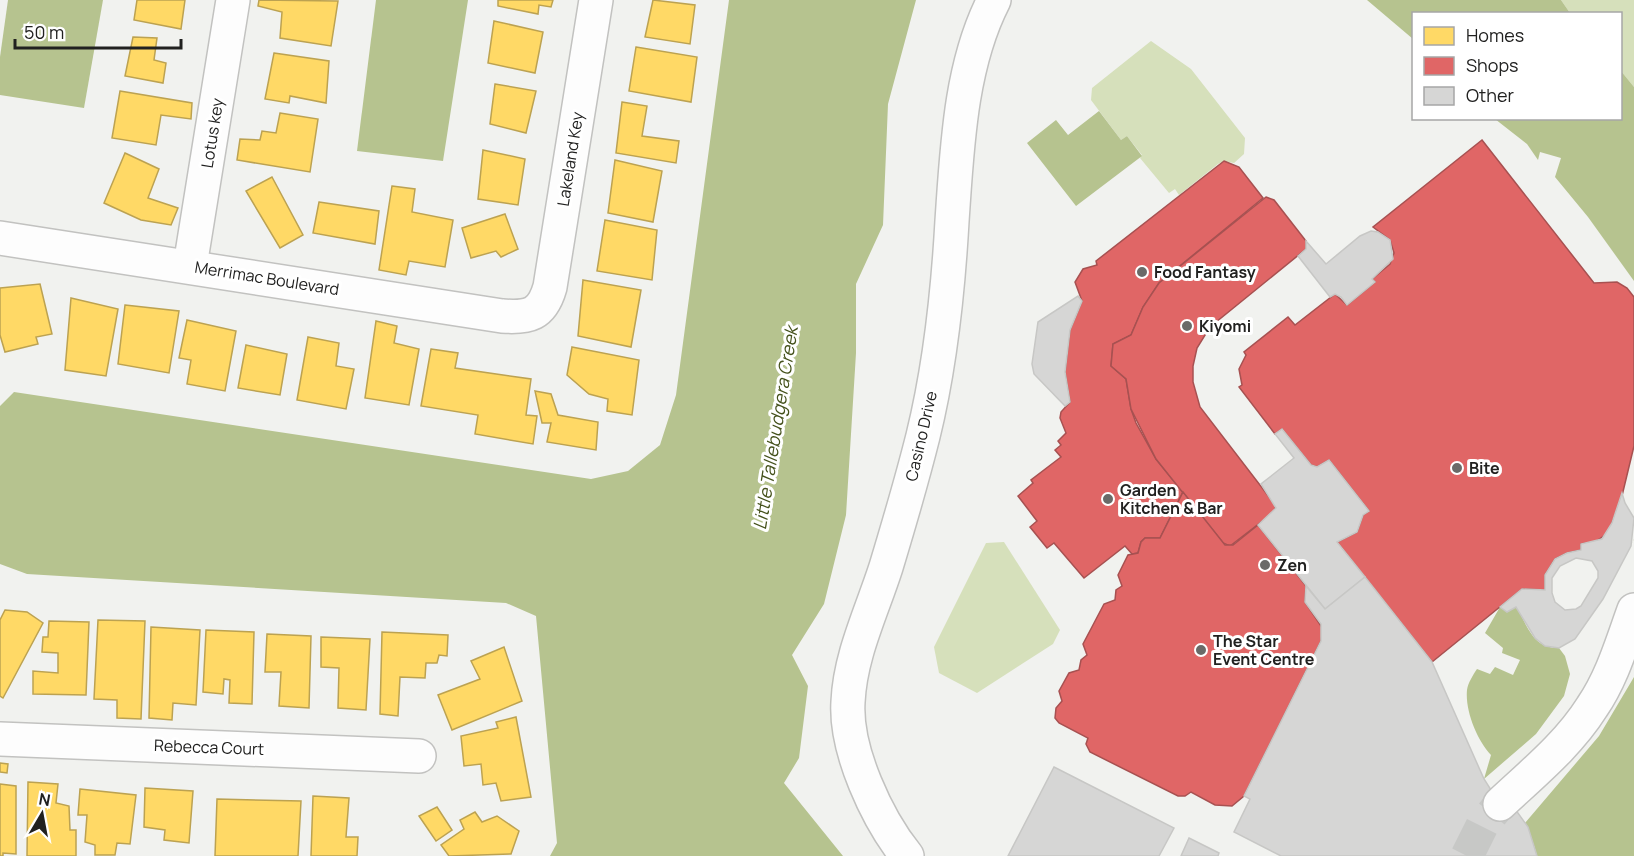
<svg xmlns="http://www.w3.org/2000/svg" width="1634" height="856" font-family="Manrope,sans-serif">
	<style>
		.green { fill: #d6e0bb }
		.water { fill: #b6c38f }
		.pier { fill: #f1f2ef }
		.homes { fill: #ffd966; stroke: #bca251; stroke-width: 1.5 }
		.shops { fill: #e06666; stroke: #a75151; stroke-width: 1.5 }
		.building { fill: #d6d6d5; stroke: #c7c7c5; stroke-width: 1.5; fill-rule: evenodd }
		.lines { fill: none; stroke-linecap: round; stroke-linejoin: round }
		.minor-tunnel { stroke: #c7c8c6; stroke-width: 33; stroke-dasharray: 33 16; stroke-linecap: butt }
		.minor-casing { stroke: #c2c2c0; stroke-width: 36 }
		.minor { stroke: #fdfdfd; stroke-width: 33 }
		.poi-dot { fill: #6a6a68; stroke: #fff; stroke-width: 2 }
		.labels { text-anchor: middle; dominant-baseline: central; stroke-width: 6; stroke-linejoin: round; paint-order: stroke }
		.street-label { font-size: 16px; fill: #212120; stroke: #fff }
		.poi-label { font-size: 16px; font-weight: bold; fill: #212120; stroke: #fff; text-anchor: start }
		.water-label { font-size: 18px; font-style: italic; fill: #44511b; stroke: #fff }
	</style>
	<rect width="100%" height="100%" fill="#f1f2ef"/>
	<!-- green -->
	<g class="green">
		<polygon points="1561,0 1634,0 1634,87 1621,71 1620,14 1570,13"/>
		<polygon points="1151,41 1191,69 1245,138 1244,154 1234,163 1224,161 1218,164 1179,195 1175,189 1169,193 1140,158 1142,155 1127,136 1121,140 1091,100 1092,88"/>
		<polygon points="1004,542 1060,630 1053,644 977,693 939,673 934,647 986,543"/>
	</g>
	<!-- water -->
	<g class="water">
		<polygon points="8,0 103,0 84,108 0,95 0,57"/>
		<polygon points="376,0 468,0 443,161 357,151"/>
		<polygon points="729,0 916,0 888,104 883,225 856,284 856,353 846,515 824,604 792,655 808,686 799,758 784,783 843,856 550,856 557,843 536,616 506,603 27,574 0,564 0,406 14,392 591,479 628,471 660,445 676,395"/>
		<polygon points="1367,0 1561,0 1570,13 1414,14 1413,39"/>
		<polygon points="1621,71 1634,87 1634,281 1588,217 1555,177 1561,158 1540,152 1538,160 1527,144 1495,119 1620,118"/>
		<polygon points="1099,111 1121,140 1127,136 1142,156 1076,206 1027,143 1056,120 1068,135"/>
		<path d="M1634,539V856H1537C1528,819 1510,804 1484,779L1491,755C1477,740 1465,711 1467,690C1468,683 1473,675 1477,669L1490,674L1495,667L1513,675L1520,660L1502,653L1503,648L1485,633L1500,607L1507,612L1516,607C1525,620 1530,640 1546,646C1554,649 1562,648 1569,644C1588,632 1626,562 1634,539Z"/>
	</g>
	<!-- pier -->
	<polygon class="pier" points="1634,539 1634,677 1599,736 1525,823 1513,806 1503,809 1484,779 1536,734 1564,696 1570,674 1565,656 1559,648 1575,639 1603,599"/>
	<!-- homes -->
	<g class="homes">
		<polygon points="137,0 185,0 181,29 134,20"/>
		<polygon points="259,0 338,1 331,46 280,38 282,12 258,6"/>
		<polygon points="498,0 553,0 551,7 539,5 538,14 498,6"/>
		<polygon points="653,0 695,5 690,44 645,37"/>
		<polygon points="494,21 543,32 535,73 488,63"/>
		<polygon points="133,37 157,38 154,60 166,63 163,83 125,76"/>
		<polygon points="636,47 697,57 691,102 629,91"/>
		<polygon points="274,53 329,61 326,103 290,96 289,103 265,99"/>
		<polygon points="495,84 536,91 526,133 490,124"/>
		<polygon points="120,91 192,103 191,119 161,115 156,145 112,138"/>
		<polygon points="622,102 647,106 642,136 679,141 676,163 616,153"/>
		<polygon points="280,113 318,119 310,172 237,160 240,139 260,140 262,131 276,133"/>
		<polygon points="483,150 525,159 518,205 478,199"/>
		<polygon points="125,153 159,169 148,198 178,208 171,225 141,220 104,203"/>
		<polygon points="615,160 662,171 653,222 608,213"/>
		<polygon points="272,177 303,235 280,248 246,191"/>
		<polygon points="392,186 415,189 412,212 453,220 445,267 409,261 406,275 379,270"/>
		<polygon points="319,202 379,211 375,244 313,233"/>
		<polygon points="505,214 518,249 501,257 496,251 471,258 462,228"/>
		<polygon points="605,220 657,230 652,280 597,271"/>
		<polygon points="583,280 641,290 631,347 578,336"/>
		<polygon points="40,284 52,334 36,337 38,344 5,352 0,335 0,288"/>
		<polygon points="71,298 118,309 106,376 65,370"/>
		<polygon points="125,305 179,311 169,373 118,364"/>
		<polygon points="187,320 236,331 225,391 187,384 191,360 179,358"/>
		<polygon points="376,321 397,326 394,343 419,349 409,405 365,398"/>
		<polygon points="308,337 339,343 336,366 354,369 346,409 297,400"/>
		<polygon points="246,345 287,354 280,395 238,388"/>
		<polygon points="572,347 639,360 632,415 607,411 608,399 589,394 567,375"/>
		<polygon points="431,349 458,353 455,368 531,379 526,415 537,416 533,444 475,434 478,415 421,406"/>
		<polygon points="535,391 551,394 558,415 598,422 596,450 547,442 551,423 542,423"/>
		<polygon points="5,610 27,612 43,623 3,698 0,696 0,620"/>
		<polygon points="98,620 145,621 141,719 117,718 117,700 94,699"/>
		<polygon points="49,621 89,622 86,695 33,694 33,671 58,673 58,653 42,652 43,637 48,637"/>
		<polygon points="151,627 200,630 196,705 173,703 172,720 149,718"/>
		<polygon points="206,630 254,632 252,704 229,703 230,680 224,679 223,694 203,692"/>
		<polygon points="382,632 448,635 447,656 439,655 437,663 426,663 425,678 400,677 398,716 380,714"/>
		<polygon points="267,634 311,636 309,708 279,706 281,672 265,672"/>
		<polygon points="321,637 370,639 366,710 338,708 339,668 321,667"/>
		<polygon points="504,647 522,701 452,730 438,695 480,679 471,661"/>
		<polygon points="516,717 531,797 501,801 496,783 483,785 481,764 464,766 461,736 498,728 496,722"/>
		<polygon points="0,763 8,764 7,773 0,772"/>
		<polygon points="28,782 58,784 56,803 69,806 70,830 76,830 76,856 27,856"/>
		<polygon points="0,784 16,786 16,854 3,853 3,856 0,856"/>
		<polygon points="145,788 193,791 189,843 164,840 165,830 144,827"/>
		<polygon points="80,789 136,795 130,844 117,843 115,855 95,855 95,845 85,842 87,815 78,815"/>
		<polygon points="313,796 349,798 346,837 358,837 357,856 311,856"/>
		<polygon points="217,799 301,801 298,856 215,856"/>
		<polygon points="437,807 452,830 436,841 419,816"/>
		<polygon points="475,812 482,822 497,816 519,831 511,854 449,856 441,845 464,829 460,820"/>
	</g>
	<!-- shops -->
	<g class="shops">
		<polygon points="1482,140 1594,283 1617,282 1627,288 1634,297 1634,446 1621,500 1608,533 1595,542 1581,544 1581,550 1567,553 1555,559 1545,575 1545,590 1522,589 1432,662 1337,542 1357,532 1363,515 1369,511 1329,460 1317,467 1311,465 1282,429 1275,434 1239,387 1242,385 1239,369 1246,355 1244,352 1288,317 1295,325 1335,294 1347,305 1375,282 1372,279 1390,264 1394,253 1390,240 1373,227"/>
		<polygon points="1224,161 1239,167 1263,198 1159,283 1143,307 1131,335 1113,344 1111,366 1126,379 1131,409 1136,423 1156,459 1183,492 1160,538 1145,538 1141,542 1138,553 1132,554 1125,546 1084,578 1054,543 1047,548 1030,527 1037,521 1018,496 1033,483 1031,480 1061,457 1055,450 1061,445 1058,441 1066,433 1060,418 1061,412 1070,402 1065,372 1070,330 1082,301 1075,282 1083,269 1097,265 1096,261"/>
		<polygon points="1266,197 1274,200 1306,241 1306,249 1210,327 1197,348 1193,366 1193,382 1200,407 1276,506 1273,513 1230,546 1223,543 1156,459 1131,409 1126,379 1111,366 1113,344 1131,335 1143,307 1159,283"/>
		<polygon points="1183,492 1225,545 1233,545 1258,525 1306,586 1305,602 1323,629 1321,641 1244,796 1232,806 1215,805 1191,792 1185,796 1178,796 1090,752 1086,744 1088,738 1059,723 1055,718 1056,708 1062,701 1059,691 1069,673 1079,670 1081,660 1087,655 1083,644 1104,604 1115,600 1116,590 1122,586 1118,575 1128,555 1138,553 1141,542 1145,538 1160,538"/>
	</g>
	<!-- building -->
	<g class="building">
		<polygon points="1371,231 1378,232 1390,240 1393,259 1372,279 1375,282 1347,305 1341,297 1335,294 1330,297 1298,256 1306,249 1306,241 1326,264 1360,236"/>
		<polygon points="1078,296 1082,301 1070,330 1065,372 1070,402 1065,406 1034,374 1032,364 1038,322"/>
		<polygon points="1282,429 1311,465 1317,467 1329,460 1369,511 1363,515 1357,532 1337,542 1365,577 1325,609 1258,525 1276,508 1261,484 1294,458 1275,434"/>
		<path d="M1622,493L1625,503L1634,518L1631,546L1603,599L1575,639L1559,648L1545,646L1535,638L1516,607L1507,612L1500,607L1522,589L1545,590V575L1555,559L1567,553L1581,550V544L1602,539L1612,523ZM1576,558L1592,561L1598,571V578L1581,606L1576,609L1565,610L1555,602L1552,593V578L1560,566Z"/>
		<polygon points="1365,577 1432,662 1484,779 1503,809 1513,806 1528,827 1537,856 1281,856 1234,832 1250,799 1244,796 1321,641 1321,624 1305,602 1306,586 1325,609"/>
		<polygon points="1054,767 1174,828 1159,856 1008,856"/>
		<polygon points="1189,838 1219,853 1218,856 1181,856"/>
	</g>
	<g class="lines">
		<!-- minor-tunnel -->
		<polyline class="minor-tunnel" points="1467,856 1482,826 1500,804"/>
		<defs>
			<g id="minor">
				<path d="M0,238L502,316C529,318 542,315 550,287L596,0"/>
				<polyline points="190,266 233,0"/>
				<polyline points="0,739 419,756"/>
				<path d="M1500,804C1532,774 1568,745 1592,707C1612,678 1622,643 1634,610"/>
				<path d="M907,856C877,819 845,750 848,702C850,655 872,611 886,567C899,524 912,480 923,436C940,367 948,293 952,221C957,149 960,66 994,0"/>
			</g>
		</defs>
		<!-- minor casing -->
		<use href="#minor" class="minor-casing"/>
		<!-- minor -->
		<use href="#minor" class="minor"/>
	</g>
	<!-- markers -->
	<g class="poi-dot">
		<circle cx="1142" cy="272" r="6"/>
		<circle cx="1187" cy="326" r="6"/>
		<circle cx="1457" cy="468" r="6"/>
		<circle cx="1108" cy="499" r="6"/>
		<circle cx="1265" cy="565" r="6"/>
		<circle cx="1201" cy="650" r="6"/>
	</g>
	<g class="labels">
		<!-- street labels -->
		<g class="street-label">
			<text transform="translate(212 133) rotate(-81)">Lotus key</text>
			<text transform="translate(570 159) rotate(-81)">Lakeland Key</text>
			<text transform="translate(267 278) rotate(9)">Merrimac Boulevard</text>
			<text transform="translate(921 436) rotate(-77)">Casino Drive</text>
			<text transform="translate(209 747) rotate(2)">Rebecca Court</text>
		</g>
		<!-- poi labels -->
		<g class="poi-label">
			<text x="1154" y="272">Food Fantasy</text>
			<text x="1199" y="326">Kiyomi</text>
			<text x="1469" y="468">Bite</text>
			<text x="1120" y="490">Garden<tspan x="1120" dy="18">Kitchen &amp; Bar</tspan></text>
			<text x="1277" y="565">Zen</text>
			<text x="1213" y="641">The Star<tspan x="1213" dy="18">Event Centre</tspan></text>
		</g>
		<!-- water labels -->
		<g class="water-label">
			<text transform="translate(775 428) rotate(-81)">Little Tallebudgera Creek</text>
		</g>
	</g>
	<!-- legend -->
	<rect x="1412" y="12" width="210" height="108" fill="#ffffff" stroke="#a6a6a6" stroke-width="1.5"/>
	<rect x="1424" y="27" width="30" height="18" fill="#ffd966" stroke="#a6a6a6" stroke-width="1.5"/>
	<text x="1466" y="42" font-size="18" fill="#212120">Homes</text>
	<rect x="1424" y="57" width="30" height="18" fill="#e06666" stroke="#a6a6a6" stroke-width="1.5"/>
	<text x="1466" y="72" font-size="18" fill="#212120">Shops</text>
	<rect x="1424" y="87" width="30" height="18" fill="#d6d6d5" stroke="#a6a6a6" stroke-width="1.5"/>
	<text x="1466" y="102" font-size="18" fill="#212120">Other</text>
	<!-- north arrow -->
	<g transform="translate(42 814) rotate(10)" stroke="#ffffff" stroke-width="4.5" paint-order="stroke">
	<path d="M0-4.5L10 22L0 15L-10 22Z" fill="#212120"/>
	<text y="-9" font-size="16" font-weight="bold" text-anchor="middle" fill="#212120">N</text>
	</g>
	<!-- scale -->
	<path d="M15 39v9h166v-9" fill="none" stroke="#212120" stroke-width="3"/>
	<text x="24" y="39" font-size="18" fill="#212120" stroke="#ffffff" stroke-width="4.5" paint-order="stroke">50 m</text>
</svg>
